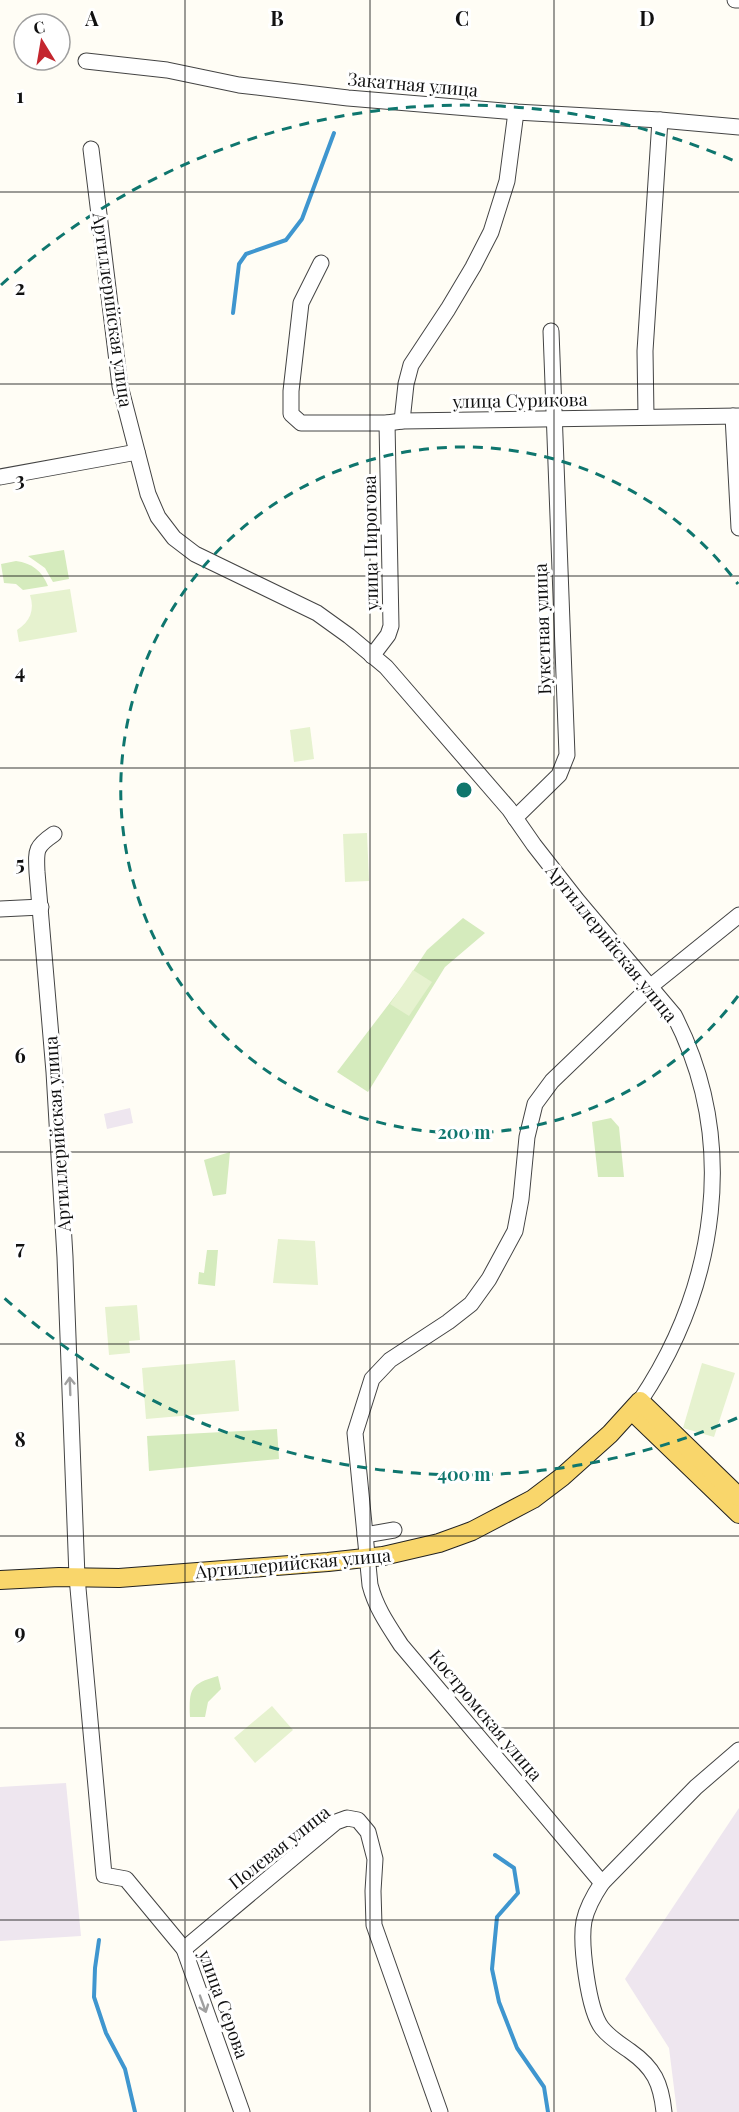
<svg xmlns="http://www.w3.org/2000/svg" width="739" height="2112" font-family="'Playfair Display',serif">
	<style>
		.industrial { fill: #eee6ef }
		.green { fill: #d5ebbd }
		.pitch { fill: #e6f2cf }
		.lines { fill: none; stroke-linecap: round; stroke-linejoin: round }
		.stream { stroke: #3f96cf; stroke-width: 4 }
		.minor-casing { stroke: #444; stroke-width: 17 }
		.major-casing { stroke: #222; stroke-width: 20 }
		.minor { stroke: #fff; stroke-width: 15 }
		.major { stroke: #f9d66b; stroke-width: 18 }
		.oneway { stroke: #a0a0a0 }
		.grid { fill: none; stroke: #111; stroke-width: 1.5; stroke-opacity: 0.55 }
		.ring { fill: none; stroke: #0f766e; stroke-width: 3; stroke-dasharray: 10 8 }
		.labels { text-anchor: middle; dominant-baseline: central; stroke-width: 6; stroke-linejoin: round; paint-order: stroke }
		.street-label { font-size: 18px; fill: #111; stroke: #fff }
		.grid-label { font-size: 20px; text-anchor: middle; font-weight: bold; fill: #111; stroke: #fff; stroke-width: 6; stroke-linejoin: round; paint-order: stroke }
		.centre { fill: #0f766e; stroke: #fff; stroke-width: 3 }
		.ring-label { font-size: 18px; text-anchor: middle; font-weight: bold; fill: #0f766e; stroke: #fff; stroke-width: 6; stroke-linejoin: round; paint-order: stroke }
	</style>
	<rect width="100%" height="100%" fill="#fffdf5"/>
	<!-- industrial -->
	<g class="industrial">
		<polygon points="130,1108 133,1123 107,1129 104,1114"/>
		<polygon points="66,1783 81,1936 0,1941 0,1787"/>
		<polygon points="739,1808 739,2112 677,2112 669,2048 625,1979"/>
	</g>
	<!-- green -->
	<g class="green">
		<polygon points="64,550 69,579 53,582 45,568 28,556"/>
		<path d="M16,561C32,563 42,571 48,586L23,590L16,584L4,583L1,564Z"/>
		<polygon points="463,918 485,933 445,967 368,1092 337,1072 405,983 427,950"/>
		<polygon points="611,1118 619,1127 624,1177 598,1177 592,1122"/>
		<polygon points="230,1152 226,1194 213,1196 204,1160"/>
		<polygon points="207,1250 218,1250 215,1286 198,1284 199,1272 204,1273"/>
		<polygon points="277,1429 279,1459 149,1471 147,1436"/>
		<path d="M218,1676L221,1689L208,1702L205,1717H190C189,1689 190,1684 218,1676Z"/>
	</g>
	<!-- pitch -->
	<g class="pitch">
		<path d="M70,589L77,632L19,642L17,630C30,622 35,610 30,595Z"/>
		<polygon points="310,727 314,759 294,762 290,730"/>
		<polygon points="367,833 369,881 345,882 343,834"/>
		<polygon points="413,970 432,982 409,1016 390,1004"/>
		<polygon points="278,1239 315,1241 318,1285 273,1283"/>
		<polygon points="137,1305 140,1340 129,1341 130,1353 109,1355 105,1307"/>
		<polygon points="235,1360 239,1411 146,1419 142,1368"/>
		<polygon points="702,1363 735,1373 714,1437 683,1428"/>
		<polygon points="272,1706 293,1730 255,1763 234,1738"/>
	</g>
	<g class="lines">
		<!-- stream -->
		<g class="stream">
			<polyline points="233,313 239,264 246,254 286,240 302,219 334,133"/>
			<polyline points="495,1855 514,1868 518,1893 497,1917 492,1969 499,2002 517,2048 544,2087 548,2112"/>
			<polyline points="99,1940 95,1968 94,1997 106,2033 125,2069 135,2112"/>
		</g>
		<defs>
			<g id="minor">
				<polyline points="735,0 739,0"/>
				<polyline points="86,61 167,70 239,85 348,98 516,112 660,120 739,127"/>
				<path d="M91,149L120,386L148,494L158,517L174,538L195,554L317,613L349,636L386,667L509,809L534,845L577,900L674,1015C739,1141 717,1286 640,1401"/>
				<polyline points="321,263 301,303 291,391 291,414 301,423 387,423 402,421 739,416"/>
				<polyline points="646,416 645,351 660,120"/>
				<polyline points="733,416 739,528"/>
				<polyline points="402,421 406,384 411,365 448,309 473,267 491,232 507,181 516,112"/>
				<polyline points="0,477 137,452"/>
				<polyline points="372,656 388,635 391,626 387,423"/>
				<polyline points="515,818 559,775 567,755 551,331"/>
				<path d="M54,834C35,847 36,850 37,872L54,1072L65,1257L77,1577L104,1875L126,1879L184,1949L242,2112"/>
				<polyline points="0,909 41,907"/>
				<polyline points="365,1535 394,1530"/>
				<path d="M602,1883L401,1645C388,1625 376,1608 370,1585L355,1433L372,1379L390,1360L448,1322L471,1304L489,1279L515,1231L521,1199L527,1137L535,1104L552,1081L651,986L739,915"/>
				<polyline points="184,1949 336,1822 347,1818 358,1820 368,1832 375,1859 373,1891 374,1925 440,2112"/>
				<path d="M664,2112C661,2083 654,2068 630,2051C620,2044 610,2038 602,2028C588,2010 580,1943 584,1921C587,1907 594,1895 602,1883L696,1787L739,1750"/>
			</g>
			<g id="major">
				<polyline points="632,1411 739,1514"/>
				<polyline points="0,1580 59,1577 119,1578 328,1562 383,1556 439,1543 472,1531 533,1499 562,1477 610,1434 640,1401 739,1497"/>
			</g>
		</defs>
		<!-- minor casing -->
		<use href="#minor" class="minor-casing"/>
		<!-- major casing -->
		<use href="#major" class="major-casing"/>
		<!-- minor -->
		<use href="#minor" class="minor"/>
		<!-- major -->
		<use href="#major" class="major"/>
	</g>
	<!-- one-way arrows -->
	<defs><path id="oneway-shaft" d="M-6 0H5M1.5-3L5.5 0L1.5 3" fill="none" stroke-width="1.6" stroke-linecap="round" stroke-linejoin="round" transform="scale(1.5)"/></defs>
	<g class="oneway">
		<use href="#oneway-shaft" transform="translate(70 1386) rotate(-92)"/>
		<use href="#oneway-shaft" transform="translate(203 2004) rotate(70)"/>
	</g>
	<!-- grid -->
	<path class="grid" d="M185,0V2112M370,0V2112M554,0V2112M0,192H739M0,384H739M0,576H739M0,768H739M0,960H739M0,1152H739M0,1344H739M0,1536H739M0,1728H739M0,1920H739"/>
	<!-- distance rings -->
	<g class="ring">
		<path d="M738 996A343 343 0 1 1 738 584"/>
		<path d="M737 1418A685 685 0 0 1 1 1295M1 285A685 685 0 0 1 737 162"/>
	</g>
	<g class="labels">
		<!-- street labels -->
		<g class="street-label">
			<text transform="translate(413 84) rotate(5)">Закатная улица</text>
			<text transform="translate(113 310) rotate(82)">Артиллерийская улица</text>
			<text transform="translate(520 400) rotate(-1)">улица Сурикова</text>
			<text transform="translate(370 543) rotate(-91)">улица Пирогова</text>
			<text transform="translate(542 629) rotate(-92)">Букетная улица</text>
			<text transform="translate(612 943) rotate(51)">Артиллерийская улица</text>
			<text transform="translate(57 1134) rotate(-94)">Артиллерийская улица</text>
			<text transform="translate(293 1563) rotate(-5)">Артиллерийская улица</text>
			<text transform="translate(486 1715) rotate(50)">Костромская улица</text>
			<text transform="translate(279 1847) rotate(-38)">Полевая улица</text>
			<text transform="translate(224 2004) rotate(70)">улица Серова</text>
		</g>
	</g>
	<g class="grid-label">
		<text x="92" y="26">A</text>
		<text x="277" y="26">B</text>
		<text x="462" y="26">C</text>
		<text x="647" y="26">D</text>
		<text x="20" y="103">1</text>
		<text x="20" y="295">2</text>
		<text x="20" y="487">3</text>
		<text x="20" y="679">4</text>
		<text x="20" y="871">5</text>
		<text x="20" y="1063">6</text>
		<text x="20" y="1255">7</text>
		<text x="20" y="1447">8</text>
		<text x="20" y="1639">9</text>
	</g>
	<circle cx="464" cy="790" r="9" class="centre"/>
	<g class="ring-label">
		<text x="464" y="1139">200 m</text>
		<text x="464" y="1481">400 m</text>
	</g>
	<!-- north arrow -->
	<g transform="translate(42 42) rotate(349)"><circle r="28" fill="#ffffff" stroke="#a0a0a0" stroke-width="1.5"/>
	<path d="M0-4.5L10 22L0 15L-10 22Z" fill="#c4262e"/>
	<text y="-9" font-size="16" font-weight="bold" text-anchor="middle" fill="#111111">С</text>
	</g>
</svg>
